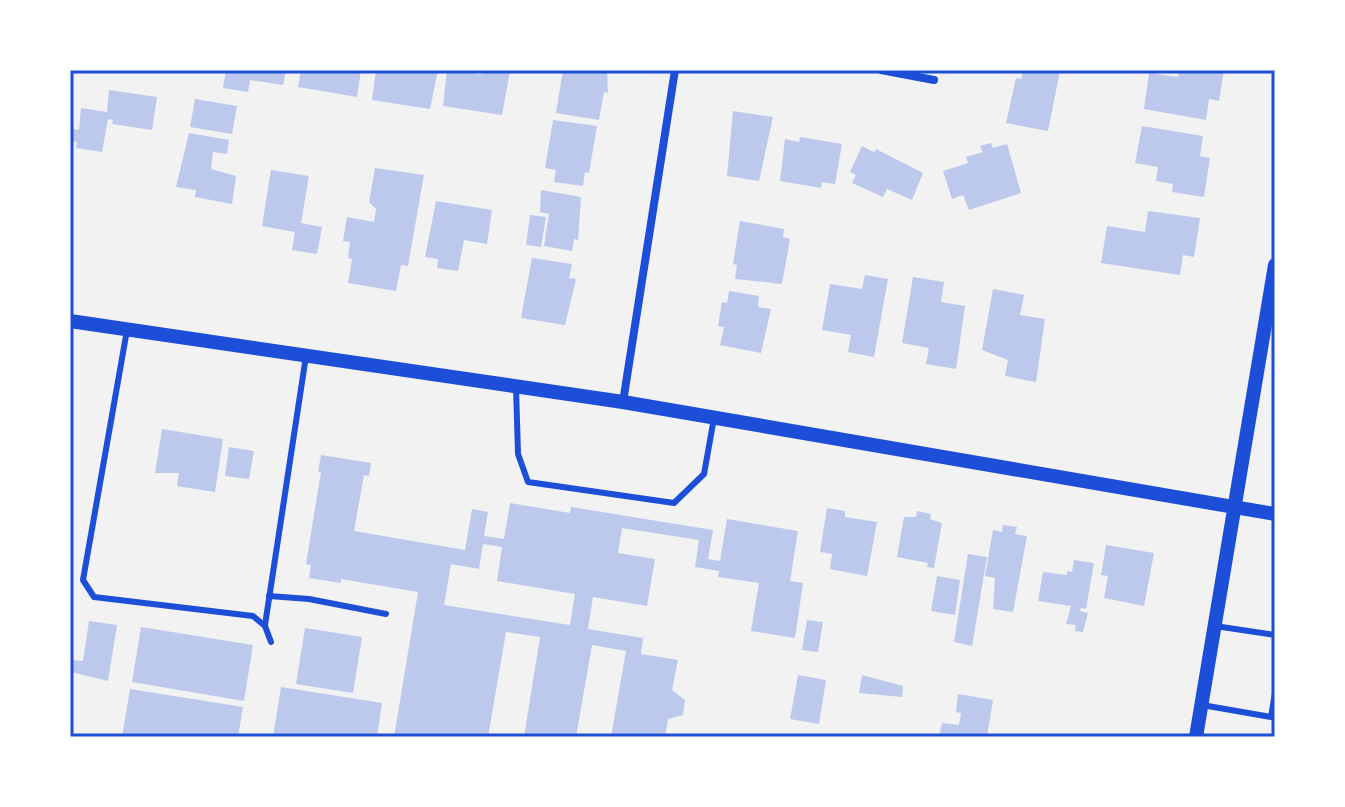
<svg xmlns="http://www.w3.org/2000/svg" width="1345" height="807" font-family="Inter,sans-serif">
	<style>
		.building { fill: #bdc9ec; fill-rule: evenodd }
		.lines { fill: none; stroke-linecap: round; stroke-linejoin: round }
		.service { stroke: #1d4ed8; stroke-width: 6 }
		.minor { stroke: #1d4ed8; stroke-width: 8 }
		.tertiary { stroke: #1d4ed8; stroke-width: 14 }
		.neatline { fill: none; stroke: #1d4ed8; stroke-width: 3 }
	</style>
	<rect width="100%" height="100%" fill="#f2f2f2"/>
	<!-- building -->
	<g class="building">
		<polygon points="226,70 286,70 283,85 250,80 248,92 223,88"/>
		<polygon points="301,70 361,70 357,97 298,87"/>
		<polygon points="376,70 438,70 430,109 372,100"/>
		<polygon points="447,70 476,70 476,74 482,74 483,70 510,71 502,115 443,106"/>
		<polygon points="563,70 607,70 608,93 604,92 599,120 556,113"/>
		<polygon points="1023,70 1060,71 1048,131 1006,123 1016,78 1021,79"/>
		<polygon points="1179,70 1224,70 1219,101 1209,99 1206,120 1144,109 1149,73 1178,77"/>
		<polygon points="109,90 157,97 152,130 112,124 113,120 108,119 102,152 76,148 77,142 71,141 73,129 79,130 81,108 107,112"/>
		<polygon points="195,99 237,106 232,134 190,127"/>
		<polygon points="733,111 773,117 759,181 727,176"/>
		<polygon points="553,120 597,126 589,173 585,172 583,186 554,182 556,170 545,168"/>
		<polygon points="1142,126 1203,136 1200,156 1210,158 1204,197 1172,192 1173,184 1156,181 1158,167 1135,163"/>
		<polygon points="189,133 229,140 227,154 213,152 211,169 236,176 232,204 195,197 196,190 176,187"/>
		<polygon points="800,137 842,144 835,184 822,182 821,188 780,181 785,139 799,142"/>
		<polygon points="991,143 993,148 1007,144 1021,193 969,210 963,195 952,199 943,171 968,163 966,157 983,152 980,146"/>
		<polygon points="862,146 874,152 876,149 923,173 912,200 887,189 883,197 852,183 856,175 850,172"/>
		<polygon points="375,168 424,175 408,266 401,265 396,291 348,283 352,259 348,258 350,242 343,241 347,217 374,222 376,209 369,202"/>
		<polygon points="271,170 309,176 301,223 322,227 317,254 292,250 295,232 262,226"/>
		<polygon points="541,190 581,197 578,240 574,239 572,251 544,246 549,214 540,212"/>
		<polygon points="436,201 492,210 487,244 464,240 458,271 437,268 438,259 425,257"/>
		<polygon points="1148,211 1200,218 1194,257 1183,255 1180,275 1101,263 1107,226 1145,232"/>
		<polygon points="530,215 546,217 541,247 526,245"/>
		<polygon points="740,221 784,229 783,237 790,239 782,284 735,279 737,265 733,264"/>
		<polygon points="532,258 572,264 569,278 576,279 565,325 521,318"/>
		<polygon points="865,275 888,279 874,357 848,352 851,335 822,330 830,284 862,289"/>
		<polygon points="913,277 944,282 941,302 965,306 956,369 926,364 929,348 902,343"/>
		<polygon points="993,289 1024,295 1020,315 1045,319 1036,382 1005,376 1008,360 982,350"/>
		<polygon points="729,291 759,296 758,307 771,309 761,353 720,345 724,327 718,326 722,302 727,303"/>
		<polygon points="162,429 223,439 215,492 177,486 179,473 155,473"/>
		<polygon points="229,447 254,451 249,479 225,476"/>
		<path d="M321,455L371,463L369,476L364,475L354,531L465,550L472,509L488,512L484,536L504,539L510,503L570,513L571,507L713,530L708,559L720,561L727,519L798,531L790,581L803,583L795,638L751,631L759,583L718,577L719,571L695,567L699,540L622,528L618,553L655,559L647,606L593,597L588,629L643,638L641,654L678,660L672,690L685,700L683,715L668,719L665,737H611L626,651L592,645L576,737H524L540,637L506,632L488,737H394L418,592L341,579V583L309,578L311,565L306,564L321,472H318ZM483,544L502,547L497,581L575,594L570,625L444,605L451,564L479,569Z"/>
		<polygon points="827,508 845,511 845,517 877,522 867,576 830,569 832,554 820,552"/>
		<polygon points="917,511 931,514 930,519 942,523 934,568 927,567 928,563 897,557 904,517 916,517"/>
		<polygon points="1003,525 1017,527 1015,534 1027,536 1013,612 993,609 995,578 985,576 993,530 1002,532"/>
		<polygon points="1106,545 1154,553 1144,606 1104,598 1108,576 1101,575"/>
		<polygon points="968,554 987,557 972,646 954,642"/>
		<polygon points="1074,560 1094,563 1086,609 1081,608 1080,611 1088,613 1083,632 1075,631 1076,625 1066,624 1071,606 1038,601 1043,572 1067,575 1067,571 1072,572"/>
		<polygon points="937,576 960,580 955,615 931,611"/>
		<polygon points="807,620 823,622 818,652 802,650"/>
		<polygon points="89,621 117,625 108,681 71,672 73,660 83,661"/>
		<polygon points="141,627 253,645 244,701 132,682"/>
		<polygon points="305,628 362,637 353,693 296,684"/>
		<polygon points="798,675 826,680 819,724 790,719"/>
		<polygon points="862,675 903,686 902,697 859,693"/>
		<polygon points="281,687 382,703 377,737 273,737"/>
		<polygon points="130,689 243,707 238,737 122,737"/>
		<polygon points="958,694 993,700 987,737 939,737 942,723 959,725 961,713 956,712"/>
	</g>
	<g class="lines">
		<!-- service -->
		<g class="service">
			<polyline points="127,330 83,580 94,597 253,616 265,626 271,642"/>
			<polyline points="516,387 518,454 528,482 674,503 704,474 714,418"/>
			<polyline points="269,596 309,599 386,614"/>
			<polyline points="265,625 306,356"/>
			<polyline points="1215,626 1275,635"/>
			<polyline points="1202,705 1271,717 1275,693"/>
		</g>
		<!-- minor -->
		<g class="minor">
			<polyline points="881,70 934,80"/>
			<polyline points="623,402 675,70"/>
		</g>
		<!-- tertiary -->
		<g class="tertiary">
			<polyline points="70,321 623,402 1275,514"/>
			<polyline points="1196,737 1275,265"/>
		</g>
	</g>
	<!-- border -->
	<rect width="1345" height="807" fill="none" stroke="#ffffff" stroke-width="144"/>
	<rect x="72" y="72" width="1201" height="663" class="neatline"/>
</svg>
